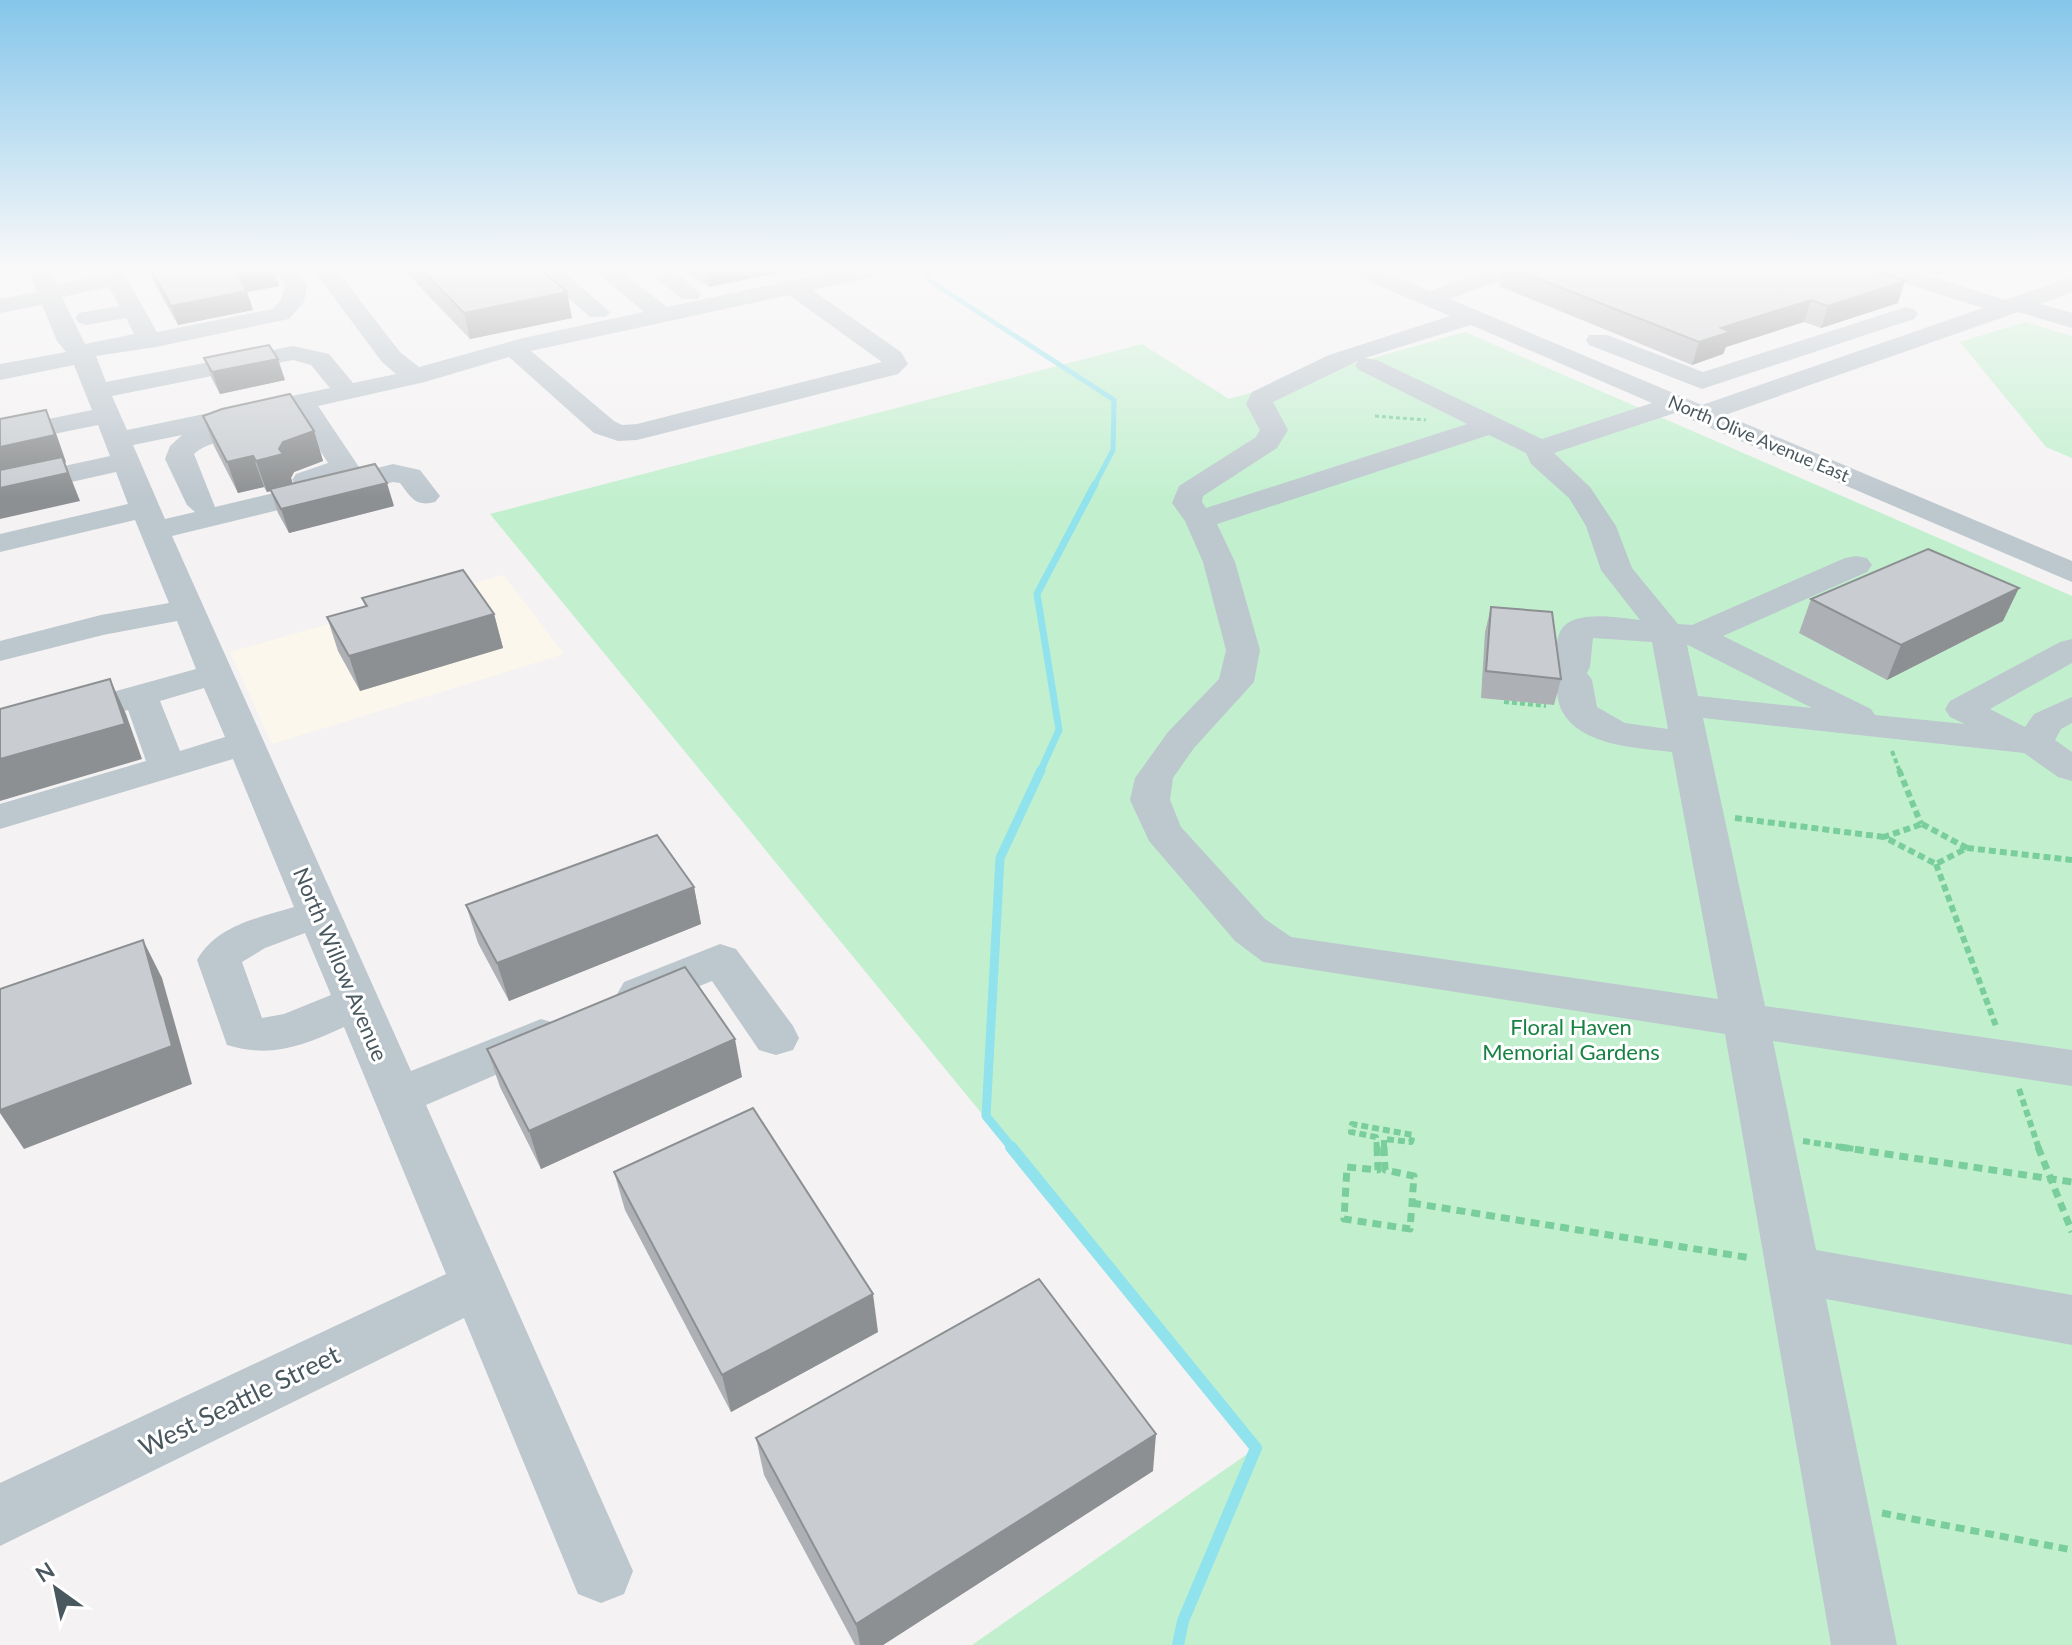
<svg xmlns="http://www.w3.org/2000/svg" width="2072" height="1645" font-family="Lato,sans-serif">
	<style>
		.commercial { fill: #fcf7ed }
		.green { fill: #c2f0cf }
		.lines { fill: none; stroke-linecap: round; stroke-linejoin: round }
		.stream-far3 { stroke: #90e2ec; stroke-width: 5 }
		.stream-far2 { stroke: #90e2ec; stroke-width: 7 }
		.stream-far1 { stroke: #90e2ec; stroke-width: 9 }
		.stream { stroke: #90e2ec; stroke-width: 12 }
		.path-far3 { stroke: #7ace9c; stroke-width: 3; stroke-dasharray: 4 3; stroke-linecap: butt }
		.path-far2 { stroke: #7ace9c; stroke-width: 4; stroke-dasharray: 5 3; stroke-linecap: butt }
		.path-far1 { stroke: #7ace9c; stroke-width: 6; stroke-dasharray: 7 4; stroke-linecap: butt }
		.path { stroke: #7ace9c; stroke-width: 7; stroke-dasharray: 9 6; stroke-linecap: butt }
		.minor { fill: #bdc7ce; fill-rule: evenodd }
		.wall { fill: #adb0b4 }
		.shaded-wall { fill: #8d9092 }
		.building { fill: #c9cdd1; stroke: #8d9092; stroke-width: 2 }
		.labels { text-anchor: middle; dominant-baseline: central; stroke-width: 6; stroke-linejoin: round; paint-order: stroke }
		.far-street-label { font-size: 18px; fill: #49575f; stroke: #fff }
		.street-label { font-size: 22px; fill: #49575f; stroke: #fff }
		.park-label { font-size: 22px; fill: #188243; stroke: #fff }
		.near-street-label { font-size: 26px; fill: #49575f; stroke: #fff }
	</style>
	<rect width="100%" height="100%" fill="#f4f2f2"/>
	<!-- commercial -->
	<polygon class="commercial" points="503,575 564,654 272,744 230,652"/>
	<!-- green -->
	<g class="green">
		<polygon points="2025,322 2072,336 2072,458 2046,447 1960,342"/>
		<polygon points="1465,332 2072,596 2072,1645 972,1645 1256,1448 490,514 1142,344 1229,399"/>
	</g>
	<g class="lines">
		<!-- stream-far3 -->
		<polyline class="stream-far3" points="927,268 927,279 1114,400 1113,450 1094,486"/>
		<!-- stream-far2 -->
		<polyline class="stream-far2" points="1040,772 1059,730 1037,594 1095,484"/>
		<!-- stream-far1 -->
		<polyline class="stream-far1" points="1013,1149 986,1116 1000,858 1041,770"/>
		<!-- stream -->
		<polyline class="stream" points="1011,1147 1256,1448 1183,1621 1178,1645"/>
		<!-- path-far3 -->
		<polyline class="path-far3" points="1375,416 1426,420"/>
		<!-- path-far2 -->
		<g class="path-far2">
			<polyline points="1504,702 1546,706"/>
			<polyline points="1892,751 1900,772"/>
		</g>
		<!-- path-far1 -->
		<g class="path-far1">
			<polyline points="1899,770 1921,824"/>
			<polyline points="1735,818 1884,837"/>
			<polygon points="1922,824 1967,848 1936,864 1884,837"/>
			<polyline points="1967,848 2072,860"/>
			<polyline points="1936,864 1997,1029"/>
			<polyline points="2019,1089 2039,1149"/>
			<polyline points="1803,1141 1854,1149"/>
			<polyline points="1377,1149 1376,1137 1351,1132 1352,1124 1413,1135 1411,1142 1384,1139 1384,1149"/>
		</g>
		<!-- path -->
		<g class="path">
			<polyline points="1377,1147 1378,1170 1347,1167 1344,1219 1410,1229 1412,1203"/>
			<polyline points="1384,1147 1385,1170 1414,1176 1412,1203"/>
			<polyline points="1840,1147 2072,1182"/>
			<polyline points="2038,1147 2072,1232"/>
			<polyline points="1412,1203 1751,1258"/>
			<polyline points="1882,1513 2072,1550"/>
		</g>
		<!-- minor -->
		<g class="minor">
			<path d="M28,268H50L57,285L116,272L124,274L157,332L273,309L281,300L285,285L272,268H295L307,285L304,302L289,319L156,347L96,356L106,382L293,346L329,354L353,383L396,374L382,362L312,268H335L400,352L419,367L523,338L644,312L592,268H617L667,307L849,268H892L889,273L812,290L901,352L908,364L898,374L637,440L618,441L594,433L509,357L425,382L318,406L359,467L350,475L393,464L420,470L440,496L435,502C416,507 411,498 400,483L393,482L172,536L411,1071L541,1019L558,1024L564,1036L558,1048L426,1105L633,1571L624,1594L601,1603L578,1594L464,1318L0,1546V1483L446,1274L344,1027C304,1045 272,1059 227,1045L197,960C217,925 258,918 294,907L233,759L0,829V804L146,761L128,710L0,746V723L196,669L177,621L103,635L0,661V641L101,615L169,603L135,520L0,552V534L128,504L116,472L0,498V480L110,456L98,425L0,445V429L92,410L74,365L0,380V364L66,352L57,341L42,305L0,313V299L37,292ZM109,287L119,306L79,313L75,318L79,323L87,325L126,318L134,334L85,344L62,297ZM789,295L882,362L637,424L622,425L614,421L531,351ZM293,360L311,365L330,388L127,430L112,396ZM295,411L328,463L296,474L292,480L299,487L215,507L194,454C208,441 228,443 237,431L231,425ZM182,435L170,446L165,459L187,505L195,512L165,519L133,445ZM204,688L225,737L180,751L160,701ZM305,933L331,995L284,1014L262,1018L242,962L265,948Z"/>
			<polygon points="534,268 559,268 610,312 606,317 590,317"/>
			<polygon points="645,268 670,268 701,294 698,299 682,299"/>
			<path d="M1346,268H1376L1430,291L1494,268H1524L1521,273L1450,299L1702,405L1983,308L1872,273L1869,268H1903L2005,300L2072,277V292L2040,304L2072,313V328L2018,312L1725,415L2072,561V582L1675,413L1554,453L1590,487L1616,526L1632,568L1678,624L1692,625L1845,558L1856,556L1867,558L1872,565L1867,572L1723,636L1871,709L1875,715L1965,724L1950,717L1945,709L1950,701L2060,642L2072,639V663L1990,709L2025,727L2034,714L2072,697V723L2061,729L2055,740L2072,752V781L2058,777L2024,753L1703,718L1765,1006L2072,1050V1086L1773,1041L1816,1250L2072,1295V1345L1826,1299L1897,1645H1831L1725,1034L1263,962L1235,941L1149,841L1130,800L1135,778L1168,732L1219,679L1226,650L1203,562L1185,521L1172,503L1179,486L1256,437L1260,430L1246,404L1252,392L1329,355L1450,316L1349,273ZM1471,325L1652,403L1542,439L1377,360L1365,358ZM1358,361L1355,365L1359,370L1467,424L1206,508L1202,502L1203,496L1277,448L1288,430L1273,402ZM1489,435L1526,453L1531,464L1569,498L1586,526L1601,570L1640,620C1620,618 1574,609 1561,630C1555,639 1557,656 1556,667L1560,674L1556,680C1557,690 1557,702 1562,711C1580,746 1638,748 1672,752L1718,999L1291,937L1265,919L1181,827L1170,800L1173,778L1194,748L1254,682L1260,650L1235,562L1217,524ZM1593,638L1652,642L1668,729L1625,723L1597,707L1592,680L1587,673L1590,667ZM1687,645H1688L1812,708L1698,696Z"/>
			<polygon points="1906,307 1914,309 1918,314 1914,319 1702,389 1589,345 1586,340 1589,335 1607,335 1703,372"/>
			<polygon points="720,944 736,949 793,1026 799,1038 793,1050 776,1055 759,1050 712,981 640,1010 624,1006 617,994 624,982"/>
		</g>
	</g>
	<!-- wall -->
	<g class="wall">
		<polygon points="149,268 273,268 279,286 247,292 253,310 178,325 153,281"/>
		<polygon points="402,268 539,268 572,318 470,339"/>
		<polygon points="683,268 802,268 709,287"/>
		<polygon points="1502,268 1868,268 1898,303 1821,328 1804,322 1726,347 1723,354 1692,365 1499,286"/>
		<polygon points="1913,268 1958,268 1936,275"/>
		<polygon points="204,358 285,380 220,394 212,379"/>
		<polygon points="203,416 314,431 323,461 294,472 291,478 293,484 394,506 289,533 278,513 271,491 267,492 264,487 238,493 214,446"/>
		<polygon points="362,598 494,614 503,648 360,691 338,651 327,617 365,606"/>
		<polygon points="1811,599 2003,621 1887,680 1799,633"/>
		<polygon points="1491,607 1561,679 1554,705 1481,698 1485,632"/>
		<polygon points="694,887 701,924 509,1001 478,943 466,905"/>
		<polygon points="487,1049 742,1077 541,1169 500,1087"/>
		<polygon points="614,1172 878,1332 731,1412 625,1210"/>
		<polygon points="756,1438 1153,1471 883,1645 855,1645 764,1475"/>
	</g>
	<!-- shaded-wall -->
	<g class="shaded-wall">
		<polygon points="267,268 273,268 279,286 247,292 253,310 178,325 171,306 236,274"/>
		<polygon points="707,268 802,268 709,287"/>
		<polygon points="1939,268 1958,268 1936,275"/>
		<polygon points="1905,281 1898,303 1821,328 1828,306"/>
		<polygon points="567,292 572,318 470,339 464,313"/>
		<polygon points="1811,300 1804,322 1726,347 1723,354 1692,365 1699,342 1721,328"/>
		<polygon points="278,359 285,380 220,394 212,372"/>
		<polygon points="46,410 57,436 66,462 65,463 80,501 0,519 0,447"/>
		<polygon points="314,431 323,461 294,472 291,478 293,485 267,492 256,461 279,449 283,442"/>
		<polygon points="253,456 264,487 238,493 227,462"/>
		<polygon points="387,483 394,506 289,533 281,509"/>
		<polygon points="2019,588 2003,621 1887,680 1901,645"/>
		<polygon points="494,614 503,648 360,691 349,656"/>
		<polygon points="110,679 126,714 142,759 0,801 0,759"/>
		<polygon points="694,887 701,924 509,1001 497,963"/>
		<polygon points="143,940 162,978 192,1084 24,1149 0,1113 0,1110"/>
		<polygon points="735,1039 742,1077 541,1169 529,1131"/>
		<polygon points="873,1294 878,1332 731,1412 722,1375"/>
		<polygon points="1156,1434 1153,1471 883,1645 860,1645 856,1624"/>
	</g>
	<!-- building -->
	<g class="building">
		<polygon points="150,268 267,268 236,274 247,291 171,306"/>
		<polygon points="420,268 539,268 567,292 464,313"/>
		<polygon points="1511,268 1865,268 1905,281 1828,306 1811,300 1721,328 1730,332 1699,342"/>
		<polygon points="269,345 278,359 212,372 204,358"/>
		<polygon points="290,394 314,431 283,442 279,449 283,454 256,461 253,456 227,462 203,416 222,409"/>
		<polygon points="46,410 55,435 0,447 0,419"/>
		<polygon points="62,457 68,473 0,488 0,470"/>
		<polygon points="375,464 387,483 281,509 270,489"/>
		<polygon points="1928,549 2019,588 1901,645 1811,599"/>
		<polygon points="463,570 494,614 349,656 327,617 367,606 362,598"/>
		<polygon points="1491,607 1552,612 1561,679 1486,671"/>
		<polygon points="110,679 125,724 0,759 0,709"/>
		<polygon points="657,835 694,887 497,963 466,905"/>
		<polygon points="143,940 172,1046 0,1110 0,989"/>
		<polygon points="685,967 735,1039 529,1131 487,1049"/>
		<polygon points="753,1108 873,1294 722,1375 614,1172"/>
		<polygon points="1039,1279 1156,1434 856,1624 756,1438"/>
	</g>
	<!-- sky -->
	<linearGradient id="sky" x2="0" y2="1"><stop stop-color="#85c6ea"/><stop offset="0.54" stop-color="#faf9f9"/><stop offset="1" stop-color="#faf9f9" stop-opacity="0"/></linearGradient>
	<rect width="2072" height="498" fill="url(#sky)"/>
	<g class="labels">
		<!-- far-street labels -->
		<g class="far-street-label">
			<text transform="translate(1759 438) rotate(23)">North Olive Avenue East</text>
		</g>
		<!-- street labels -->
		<g class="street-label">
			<text transform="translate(341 964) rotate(67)">North Willow Avenue</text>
		</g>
		<!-- park labels -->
		<g class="park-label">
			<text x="1571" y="1026">Floral Haven<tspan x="1571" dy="25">Memorial Gardens</tspan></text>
		</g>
		<!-- near-street labels -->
		<g class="near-street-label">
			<text transform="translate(239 1400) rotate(-26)">West Seattle Street</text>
		</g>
	</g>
	<!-- north arrow -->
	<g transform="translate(56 1589) rotate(327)" stroke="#ffffff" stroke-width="6" paint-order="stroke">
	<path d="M0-6L14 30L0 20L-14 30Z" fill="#49575f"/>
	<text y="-12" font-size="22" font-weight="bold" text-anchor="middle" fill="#49575f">N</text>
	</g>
</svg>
